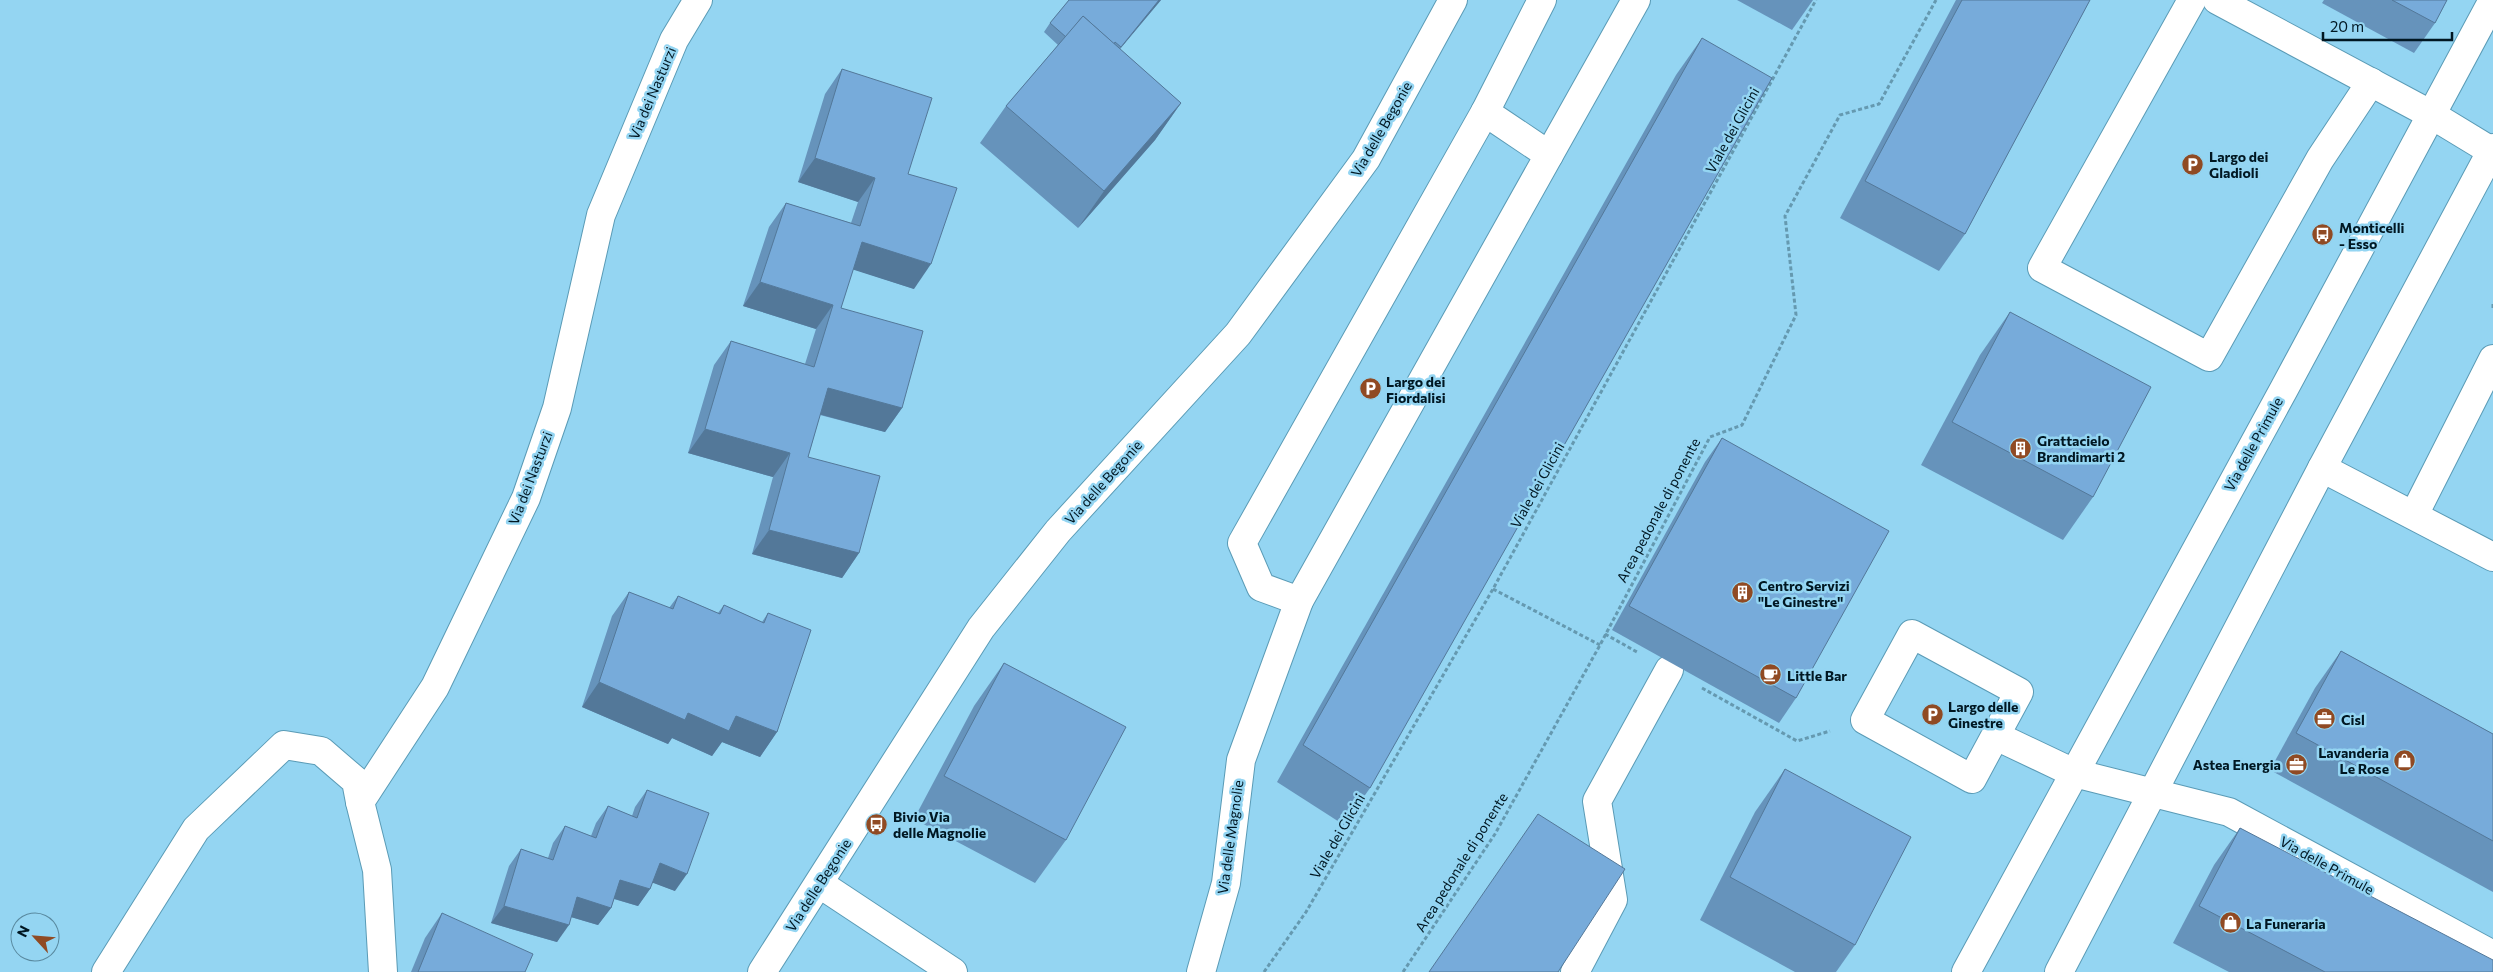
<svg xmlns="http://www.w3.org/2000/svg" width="2493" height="972" font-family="Commissioner,sans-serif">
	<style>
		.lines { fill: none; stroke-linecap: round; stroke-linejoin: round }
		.minor-casing { stroke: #5a9bb6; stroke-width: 30 }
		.major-casing { stroke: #5a9bb6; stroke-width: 30 }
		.path { stroke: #6599b0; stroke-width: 3; stroke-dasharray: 4 2.5; stroke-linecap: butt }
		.minor { stroke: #fff; stroke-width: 28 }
		.major { stroke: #fff; stroke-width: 28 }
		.wall { fill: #6693bb }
		.shaded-wall { fill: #537899 }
		.building { fill: #77abda; stroke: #537899 }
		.labels { text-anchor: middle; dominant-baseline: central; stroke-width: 5; stroke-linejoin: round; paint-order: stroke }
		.street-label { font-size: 14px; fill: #001722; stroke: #94d5f2 }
		.poi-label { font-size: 14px; font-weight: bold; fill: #001722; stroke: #94d5f2; text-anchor: start }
	</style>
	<rect width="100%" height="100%" fill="#94d5f2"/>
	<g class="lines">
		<defs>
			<g id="minor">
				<polyline points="2192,0 2042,268 2209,357 2320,159 2371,82"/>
				<polyline points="2217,0 2432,115 2493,152"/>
				<polyline points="1549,155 1636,0"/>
				<polyline points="2322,468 2493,557"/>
				<polyline points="2414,515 2493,359"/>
				<polyline points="1299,601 1261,587 1242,543 1485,112"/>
				<polygon points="1912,634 2019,692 1972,779 1865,720"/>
				<polyline points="1996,736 2074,773 2229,812 2493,955"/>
				<polyline points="820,884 953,972"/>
				<polyline points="106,972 196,829 284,745 321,751 356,781 360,802"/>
				<polyline points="383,972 377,870 360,802 435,687 526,498 557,408 601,215 674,40 698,0"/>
				<polyline points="762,972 981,628 1058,531 1238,334 1366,159 1453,0"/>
				<polyline points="1201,972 1226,883 1241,760 1299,601 1549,155 1485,112 1542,0"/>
				<polyline points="1575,972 1613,900 1597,801 1669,670"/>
			</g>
			<g id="major">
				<polyline points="1966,972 2284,389 2493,0"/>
				<polyline points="2059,972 2322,468 2493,148"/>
			</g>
		</defs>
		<!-- minor casing -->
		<use href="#minor" class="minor-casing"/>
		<!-- major casing -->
		<use href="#major" class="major-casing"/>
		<!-- path -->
		<g class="path">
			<polyline points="2493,304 2493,308"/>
			<polyline points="1493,589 1600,645"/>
			<polyline points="1605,634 1637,652"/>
			<polyline points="1702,688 1797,741 1830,731"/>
			<polyline points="1264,972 1306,912 1493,589 1816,0"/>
			<polyline points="1403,972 1495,834 1600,645 1710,437 1742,425 1796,315 1785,216 1840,115 1879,104 1936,0"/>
		</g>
		<!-- minor -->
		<use href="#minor" class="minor"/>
		<!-- major -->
		<use href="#major" class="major"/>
	</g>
	<!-- wall -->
	<g class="wall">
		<polygon points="1069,0 1161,0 1120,49 1181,103 1155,140 1078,228 980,143 1006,106 1058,45 1044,32 1050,23"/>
		<polygon points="1737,0 1813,0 1792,30"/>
		<polygon points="1956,0 2090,0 1965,234 1939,271 1840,218"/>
		<polygon points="2324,0 2447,0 2435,23 2414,53 2322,3"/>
		<polygon points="1702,38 1370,788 1344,825 1277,782 1676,75"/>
		<polygon points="842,69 908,174 914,289 853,269 841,308 902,408 885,432 820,415 808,457 859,553 842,578 752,554 773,477 688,453 714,365 731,341 805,364 816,329 743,306 769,227 786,203 851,223 858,202 798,182 825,94"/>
		<polygon points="2010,312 2093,497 2063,540 1921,465 1980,355"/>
		<polygon points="1722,438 1796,698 1779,723 1612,630 1705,462"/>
		<polygon points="629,592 669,608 678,596 718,613 724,605 762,622 768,613 777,732 760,757 722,742 712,756 672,738 668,744 582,707 612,616"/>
		<polygon points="2341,651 2493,734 2493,892 2270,770 2315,688"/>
		<polygon points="1004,663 1066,840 1035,883 914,819 974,706"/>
		<polygon points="1785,769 1855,945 1836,972 1795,972 1700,920 1755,812"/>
		<polygon points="647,790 675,891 652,882 650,889 638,906 614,899 611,908 598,925 571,917 557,942 491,923 509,866 521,849 548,858 553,843 565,826 591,836 596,823 608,806 632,816 635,807"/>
		<polygon points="2240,828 2493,972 2229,972 2173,943 2214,865"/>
		<polygon points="442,913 525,972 411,972 425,938"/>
	</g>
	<!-- shaded-wall -->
	<g class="shaded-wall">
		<polygon points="1159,0 1161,0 1114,56 1121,47"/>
		<polygon points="1181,103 1155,140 1078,228 1104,191"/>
		<polygon points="815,158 875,178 858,202 798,182"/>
		<polygon points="862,242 931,264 914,289 845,267"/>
		<polygon points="760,282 833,305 816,329 743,306"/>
		<polygon points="828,388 902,408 885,432 811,412"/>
		<polygon points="705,429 790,453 773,477 688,453"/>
		<polygon points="769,530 859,553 842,578 752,554"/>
		<polygon points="599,682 688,713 736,716 777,732 760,757 722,742 712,756 672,738 668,744 582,707"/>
		<polygon points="660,863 687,874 675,891 648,881"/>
		<polygon points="620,880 650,889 638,906 608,897"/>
		<polygon points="577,897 611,908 598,925 564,915"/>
		<polygon points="504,906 569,925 557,942 491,923"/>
	</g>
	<!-- building -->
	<g class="building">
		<polygon points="1069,0 1159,0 1121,47 1115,42 1114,44 1083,16 1066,37 1050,23"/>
		<polygon points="1962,0 2090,0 1965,234 1865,181"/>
		<polygon points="2392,0 2447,0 2435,23"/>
		<polygon points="1083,16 1181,103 1104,191 1006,106"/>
		<polygon points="1702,38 1772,78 1370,788 1303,745"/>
		<polygon points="842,69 932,98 908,174 957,188 931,264 862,242 841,308 923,331 902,408 828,388 808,457 880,476 859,553 769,530 790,453 705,429 731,341 814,367 833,305 760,282 786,203 860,226 875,178 815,158"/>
		<polygon points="2010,312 2151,387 2093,497 1952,422"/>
		<polygon points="1722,438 1889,531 1796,698 1629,606"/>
		<polygon points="629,592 673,609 678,596 720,614 724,605 764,623 768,613 811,630 777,732 736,716 729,731 688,713 685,720 599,682"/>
		<polygon points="2341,651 2493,734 2493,841 2296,733"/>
		<polygon points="1004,663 1126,727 1066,840 944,776"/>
		<polygon points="1785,769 1911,837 1855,945 1730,877"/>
		<polygon points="647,790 709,813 687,874 660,863 650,889 620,880 611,908 577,897 569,925 504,906 521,849 553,860 565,826 596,838 608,806 637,818"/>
		<polygon points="1538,814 1625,869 1558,972 1429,972"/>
		<polygon points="2240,828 2493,960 2493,972 2325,972 2199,906"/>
		<polygon points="442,913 533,954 525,972 418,972"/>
	</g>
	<!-- icons -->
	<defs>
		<symbol id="parking-disc" viewBox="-11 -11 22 22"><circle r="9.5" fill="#904a23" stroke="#94d5f2"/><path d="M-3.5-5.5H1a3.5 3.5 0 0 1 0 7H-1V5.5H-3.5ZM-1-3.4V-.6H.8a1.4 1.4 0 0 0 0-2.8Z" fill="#fff"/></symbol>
		<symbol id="bus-disc" viewBox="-11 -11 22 22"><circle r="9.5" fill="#904a23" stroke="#94d5f2"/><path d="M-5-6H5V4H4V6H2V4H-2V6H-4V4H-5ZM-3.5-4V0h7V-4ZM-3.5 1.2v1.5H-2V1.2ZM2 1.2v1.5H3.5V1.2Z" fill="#fff"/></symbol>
		<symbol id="building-disc" viewBox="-11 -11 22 22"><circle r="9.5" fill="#904a23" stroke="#94d5f2"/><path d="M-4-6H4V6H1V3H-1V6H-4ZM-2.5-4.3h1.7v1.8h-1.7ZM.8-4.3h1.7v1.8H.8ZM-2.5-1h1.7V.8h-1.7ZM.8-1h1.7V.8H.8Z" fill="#fff"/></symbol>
		<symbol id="cafe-disc" viewBox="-11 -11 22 22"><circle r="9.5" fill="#904a23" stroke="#94d5f2"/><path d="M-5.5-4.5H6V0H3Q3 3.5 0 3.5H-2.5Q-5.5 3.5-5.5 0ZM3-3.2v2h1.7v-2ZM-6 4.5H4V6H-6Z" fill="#fff"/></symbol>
		<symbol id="office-disc" viewBox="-11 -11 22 22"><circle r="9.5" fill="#904a23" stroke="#94d5f2"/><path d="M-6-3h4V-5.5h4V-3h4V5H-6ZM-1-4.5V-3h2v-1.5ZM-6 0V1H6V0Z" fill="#fff"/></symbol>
		<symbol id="shop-disc" viewBox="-11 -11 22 22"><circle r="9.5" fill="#904a23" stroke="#94d5f2"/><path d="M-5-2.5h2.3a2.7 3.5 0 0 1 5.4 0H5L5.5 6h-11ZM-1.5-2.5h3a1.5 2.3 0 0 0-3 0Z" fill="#fff"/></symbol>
	</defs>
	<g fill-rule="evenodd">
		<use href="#parking-disc" x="2180" y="152" width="25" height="25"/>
		<use href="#bus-disc" x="2310" y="222" width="25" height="25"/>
		<use href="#parking-disc" x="1358" y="376" width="25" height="25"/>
		<use href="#building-disc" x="2008" y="436" width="25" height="25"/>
		<use href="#building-disc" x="1730" y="580" width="25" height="25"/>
		<use href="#cafe-disc" x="1758" y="662" width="25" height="25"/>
		<use href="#parking-disc" x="1920" y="702" width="25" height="25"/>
		<use href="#office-disc" x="2312" y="706" width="25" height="25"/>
		<use href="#shop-disc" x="2392" y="748" width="25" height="25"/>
		<use href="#office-disc" x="2284" y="752" width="25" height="25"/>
		<use href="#bus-disc" x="864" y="812" width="25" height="25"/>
		<use href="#shop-disc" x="2218" y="910" width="25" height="25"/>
	</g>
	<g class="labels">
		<!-- street labels -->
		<g class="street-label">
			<text transform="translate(652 93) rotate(-67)">Via dei Nasturzi</text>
			<text transform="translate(1381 129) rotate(-60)">Via delle Begonie</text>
			<text transform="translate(1732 130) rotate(-61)">Viale dei Glicini</text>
			<text transform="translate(2253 444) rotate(-61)">Via delle Primule</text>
			<text transform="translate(530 478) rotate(-69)">Via dei Nasturzi</text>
			<text transform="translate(1103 482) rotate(-48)">Via delle Begonie</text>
			<text transform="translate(1537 485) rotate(-61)">Viale dei Glicini</text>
			<text transform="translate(1658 510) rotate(-62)">Area pedonale di ponente</text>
			<text transform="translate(1337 836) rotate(-60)">Viale dei Glicini</text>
			<text transform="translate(1230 837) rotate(-82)">Via delle Magnolie</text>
			<text transform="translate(1461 862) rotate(-58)">Area pedonale di ponente</text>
			<text transform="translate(2327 865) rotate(29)">Via delle Primule</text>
			<text transform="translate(818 885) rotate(-57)">Via delle Begonie</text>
		</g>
		<!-- poi labels -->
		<g class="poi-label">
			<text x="2209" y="156">Largo dei<tspan x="2209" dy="16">Gladioli</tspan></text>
			<text x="2339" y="227">Monticelli<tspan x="2339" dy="16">- Esso</tspan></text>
			<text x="1386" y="381">Largo dei<tspan x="1386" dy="16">Fiordalisi</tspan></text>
			<text x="2037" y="440">Grattacielo<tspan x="2037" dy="16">Brandimarti 2</tspan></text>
			<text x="1758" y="585">Centro Servizi<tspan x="1758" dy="16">"Le Ginestre"</tspan></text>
			<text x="1787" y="675">Little Bar</text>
			<text x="1948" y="706">Largo delle<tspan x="1948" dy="16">Ginestre</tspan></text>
			<text x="2341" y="719">Cisl</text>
			<text x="2389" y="752" text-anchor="end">Lavanderia<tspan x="2389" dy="16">Le Rose</tspan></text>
			<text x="2281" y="764" text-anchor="end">Astea Energia</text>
			<text x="893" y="816">Bivio Via<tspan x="893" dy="16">delle Magnolie</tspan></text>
			<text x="2246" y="923">La Funeraria</text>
		</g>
	</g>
	<!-- north arrow -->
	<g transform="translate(35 937) rotate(296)"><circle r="24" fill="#94d5f2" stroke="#59899f"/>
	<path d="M0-4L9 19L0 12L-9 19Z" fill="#904a23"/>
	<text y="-8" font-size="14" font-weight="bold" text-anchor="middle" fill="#001722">N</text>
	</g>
	<!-- scale -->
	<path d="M2323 32v8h129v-8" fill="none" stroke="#001722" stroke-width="2.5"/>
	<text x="2330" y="32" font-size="15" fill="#001722" stroke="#94d5f2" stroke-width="4" paint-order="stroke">20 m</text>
</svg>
